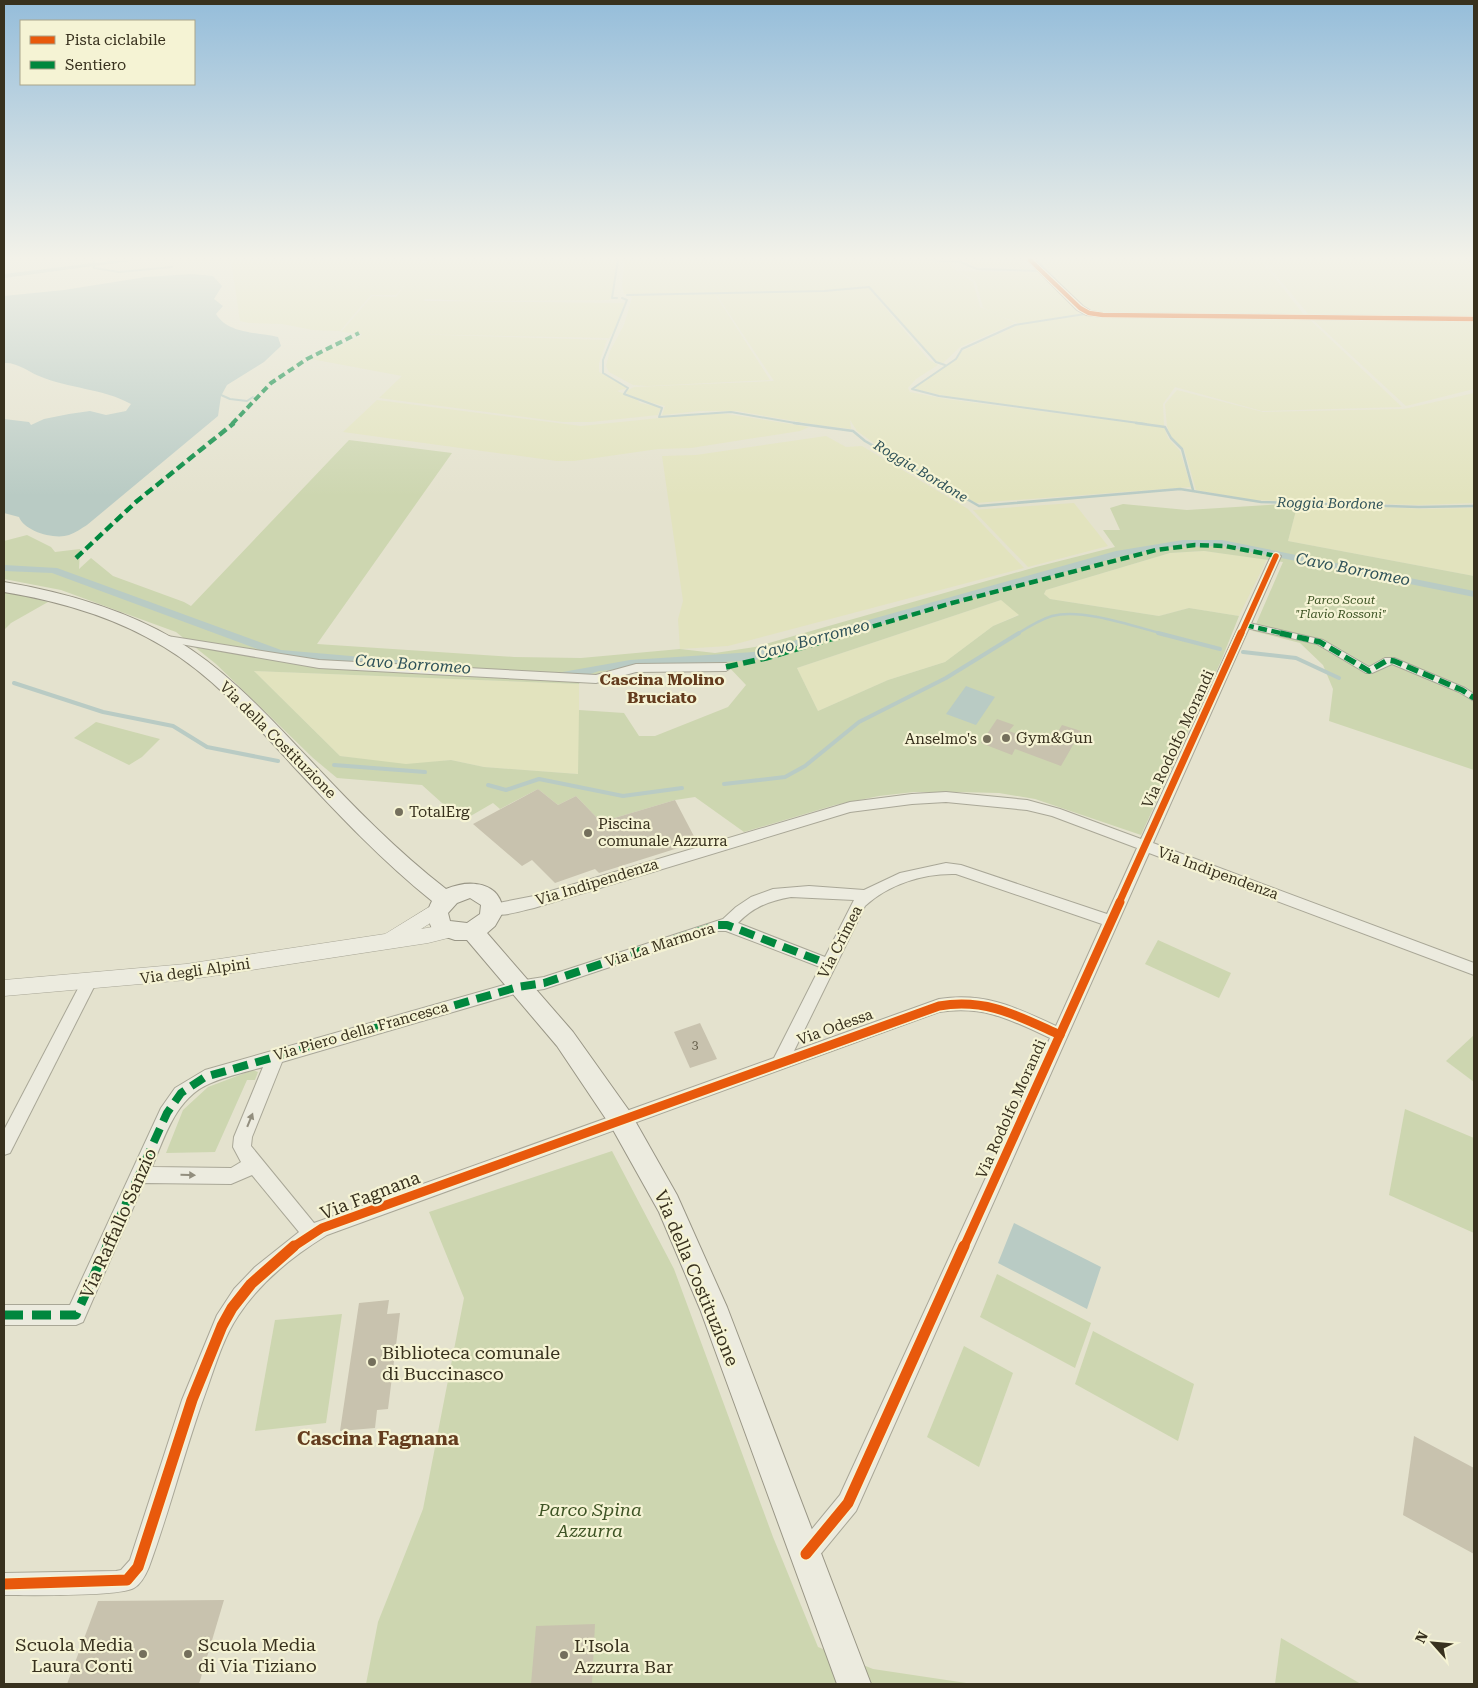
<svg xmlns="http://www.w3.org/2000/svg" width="1478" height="1688" font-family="'Roboto Serif',serif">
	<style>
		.farmland { fill: #e2e3be }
		.green { fill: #cdd6b0; fill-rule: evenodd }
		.water { fill: #b9cbc4 }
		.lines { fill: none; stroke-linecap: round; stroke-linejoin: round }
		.stream-far2 { stroke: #b9cbc4; stroke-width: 2 }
		.stream-far1 { stroke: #b9cbc4; stroke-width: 2.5 }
		.stream { stroke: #b9cbc4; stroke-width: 4 }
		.canal { fill: #b9cbc4; fill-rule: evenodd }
		.building { fill: #c8c2ae }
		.pedestrian-casing { stroke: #a9a797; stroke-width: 2 }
		.minor-casing { stroke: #a9a797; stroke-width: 2 }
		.tertiary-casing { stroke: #a9a797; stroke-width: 1 }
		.secondary-casing { stroke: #999686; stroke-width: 2 }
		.pedestrian { fill: #ecebdf; fill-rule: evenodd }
		.minor { fill: #ecebdf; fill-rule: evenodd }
		.tertiary { fill: #ecebdf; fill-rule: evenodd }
		.secondary { fill: #ecebdf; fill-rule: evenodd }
		.quiet-far4 { stroke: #00873e; stroke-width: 4; stroke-dasharray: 7 4; stroke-linecap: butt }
		.quiet-far3 { stroke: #00873e; stroke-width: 4.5; stroke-dasharray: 9 4.5; stroke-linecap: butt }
		.quiet-far2 { stroke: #00873e; stroke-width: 5.5; stroke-dasharray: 12 5.5; stroke-linecap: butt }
		.quiet-far1 { stroke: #00873e; stroke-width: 8; stroke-dasharray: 15 8; stroke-linecap: butt }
		.quiet { stroke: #00873e; stroke-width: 9; stroke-dasharray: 19 9; stroke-linecap: butt }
		.cycleway-far4-casing { stroke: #f5f3d4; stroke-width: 6 }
		.cycleway-far3-casing { stroke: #f5f3d4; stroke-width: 8 }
		.cycleway-far2-casing { stroke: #f5f3d4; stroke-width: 10 }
		.cycleway-far1-casing { stroke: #f5f3d4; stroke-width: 12 }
		.cycleway-casing { stroke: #f5f3d4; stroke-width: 14 }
		.cycleway-far4 { stroke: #e8590c; stroke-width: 4.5 }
		.cycleway-far3 { stroke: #e8590c; stroke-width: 5.5 }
		.cycleway-far2 { stroke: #e8590c; stroke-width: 7 }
		.cycleway-far1 { stroke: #e8590c; stroke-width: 9 }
		.cycleway { stroke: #e8590c; stroke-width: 11 }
		.oneway { fill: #928e7e }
		.poi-dot { fill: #746f5c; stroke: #f5f3d4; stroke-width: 2 }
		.labels { text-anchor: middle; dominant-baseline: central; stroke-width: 4.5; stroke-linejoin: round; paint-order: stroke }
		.far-park-label { font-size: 12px; font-style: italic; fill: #3e5425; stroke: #f5f3d4 }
		.number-label { font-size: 12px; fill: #5c5542 }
		.far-water-label { font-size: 14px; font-style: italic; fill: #2e5158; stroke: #f5f3d4 }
		.poi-label { font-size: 15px; fill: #38311e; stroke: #f5f3d4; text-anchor: start }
		.street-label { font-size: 15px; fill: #38311e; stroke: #f5f3d4 }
		.water-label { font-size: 16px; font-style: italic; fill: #2e5158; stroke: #f5f3d4 }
		.neighbourhood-label { font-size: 16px; font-weight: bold; fill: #643c1e; stroke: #f5f3d4 }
		.near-street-label { font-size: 18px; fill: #38311e; stroke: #f5f3d4 }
		.near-poi-label { font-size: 18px; fill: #38311e; stroke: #f5f3d4; text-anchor: start }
		.near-park-label { font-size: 18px; font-style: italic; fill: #3e5425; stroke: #f5f3d4 }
		.near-neighbourhood-label { font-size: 19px; font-weight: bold; fill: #643c1e; stroke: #f5f3d4 }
	</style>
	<rect width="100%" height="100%" fill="#e4e2ce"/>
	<!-- farmland -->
	<g class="farmland">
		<polygon points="231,260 423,260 418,268 426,260 618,260 612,298 608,300 476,301 425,299 424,301 624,303 618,324 609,338 406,334 607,340 599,363 599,372 628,388 617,391 636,398 640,403 661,407 658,415 591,422 563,422 379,398 402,376 311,359 360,336 362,334 341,332 372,296 396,297 406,283 396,295 371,295 340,331 313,330 282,324 249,323 240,321"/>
		<polygon points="625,260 897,260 948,262 954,269 973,282 980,307 1015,323 960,347 942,364 935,360 869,286 822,290 624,294 622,286"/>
		<polygon points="963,260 1016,260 1025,268 976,267"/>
		<polygon points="1037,260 1261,260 1304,315 1100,313 1087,311 1073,299 1068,291"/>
		<polygon points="1263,260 1474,260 1474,318 1309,315"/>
		<polygon points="959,271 1043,273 1084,313 1026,323 1018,323 992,313 983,307 976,282"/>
		<polygon points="868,287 929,360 938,365 916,379 908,388 910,392 946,399 1164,427 1168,438 1180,451 1191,487 976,503 878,446 857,431 850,420 851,429 817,425 737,411 700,411 662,415 665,406 644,401 627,394 626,391 634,387 774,381 716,294"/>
		<polygon points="715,294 770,380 648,386 633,385 609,372 606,366 610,351 624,325 632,298 630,296"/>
		<polygon points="1085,314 1307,317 1402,407 1262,411 1175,387 1163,404 1164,426 946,396 917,390 915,387 953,361 962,351 1018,325"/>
		<polygon points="1311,318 1474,320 1474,389 1406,406"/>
		<polygon points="1177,390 1263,412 1404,409 1474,393 1474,503 1419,505 1253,500 1196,490 1184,449 1171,438 1167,426 1165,404"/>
		<polygon points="377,400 581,426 699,414 727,414 809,427 800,431 691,448 658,449 574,461 557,461 343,432"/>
		<polygon points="826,436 846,447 862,446 968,509 1024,568 728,646 680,649 678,619 683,601 662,456 696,455"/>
		<polygon points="1074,503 1108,546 1028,567 973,510"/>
		<polygon points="1298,503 1423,509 1474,508 1474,576 1288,541"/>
		<polygon points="1204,551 1267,559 1239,616 1189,608 1159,616 1050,599 1044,594 1046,590 1170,553"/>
		<polygon points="1001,600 1020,614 993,626 945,662 888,680 818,711 797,668"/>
		<polygon points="254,671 579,684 579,774 484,767 451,760 406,765 340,756"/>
	</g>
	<!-- green -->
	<g class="green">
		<path d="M349,440L452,453L317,644L514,657L581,658L680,649L715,653L755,647L1036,567L1115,547L1103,530H1120L1110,508L1123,504L1187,510L1298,503L1288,541L1474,576V770L1329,721L1333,689L1323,665L1300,643L1253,631L1283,562L1204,551L1170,553L1046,590L1044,594L1050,599L1159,616L1189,608L1239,616L1221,661L1141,835L1035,799L999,793L958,792H914L879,796L835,805L744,832L695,797L675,800L601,822L576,796L558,805L538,789L500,809L493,803L462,821L422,785L337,778L313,758L216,664L176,632L61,590L4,579V541L27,535L51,547L55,552L80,549L79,569L91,558L113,576L184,602L191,606ZM1001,600L1019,615L993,626L945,662L888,680L818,711L797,668ZM726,664L746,685L728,707L655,736H639L624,713L579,710L578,774L484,767L451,760L406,764L340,756L254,671L579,684L581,678L606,673Z"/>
		<polygon points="4,591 48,602 11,623 4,630"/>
		<polygon points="96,722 160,739 142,757 129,765 74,738"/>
		<polygon points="1158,940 1231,973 1219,998 1145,964"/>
		<polygon points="1474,1035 1474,1082 1446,1061"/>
		<polygon points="253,1070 258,1072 255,1080 247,1080 215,1152 166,1153 183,1110 208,1087"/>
		<polygon points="1405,1109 1474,1138 1474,1233 1389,1195"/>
		<polygon points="612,1151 674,1269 773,1537 818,1647 873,1669 973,1684 366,1684 378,1622 423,1509 464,1298 429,1212"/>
		<polygon points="997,1274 1091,1323 1075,1368 980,1317"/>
		<polygon points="342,1314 326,1423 255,1431 275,1320"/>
		<polygon points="1093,1331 1194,1384 1178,1441 1075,1384"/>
		<polygon points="964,1346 1013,1373 979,1467 927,1437"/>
		<polygon points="1281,1638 1361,1684 1275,1684"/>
	</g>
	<!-- water -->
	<g class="water">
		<path d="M192,274L213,276L222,286L214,299L223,306L216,314C228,334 257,332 278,337L281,346L264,362L227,385L221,396L218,416L87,525C82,528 75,533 69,535C54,540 24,531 19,517L4,513V419L29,422L31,425L44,419L69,414L90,411L106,415L126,411L131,404C102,388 69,389 39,376C27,371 17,362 4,363V296L64,290L146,277Z"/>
		<polygon points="966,686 995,697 976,725 946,714"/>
		<polygon points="1014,1223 1101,1267 1087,1309 998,1263"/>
	</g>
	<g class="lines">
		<!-- stream-far2 -->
		<g class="stream-far2">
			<polyline points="930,260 960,262 977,269 1039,271 1042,274"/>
			<polyline points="1036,260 1067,291"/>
			<polyline points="1469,260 1474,265"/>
			<polyline points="94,262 94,268 119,272 172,267"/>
			<polyline points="627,295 824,291 869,287 936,362 945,365"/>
			<polyline points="617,298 612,298 618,260"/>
			<polyline points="622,298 627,300 603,360 603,373 628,388 624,394 662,408 659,417 731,412 801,424"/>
			<polyline points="1082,313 1085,314 1015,325 962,349 956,359 912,389 939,396 1146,424"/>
			<polyline points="221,395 230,399 247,401 253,397"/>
		</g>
		<!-- stream-far1 -->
		<g class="stream-far1">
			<polyline points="794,423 853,431 865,441 979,506 1180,489 1261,502 1419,507 1474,506"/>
			<polyline points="1136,423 1165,427 1171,438 1182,449 1193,490"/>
			<path d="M1017,634C1028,627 1039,620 1052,616C1082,608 1133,626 1163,634"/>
		</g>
		<!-- stream -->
		<g class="stream">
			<polyline points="1158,633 1220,649"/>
			<polyline points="1243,652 1296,658 1339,678"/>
			<polyline points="14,683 103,712 173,726 207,747 278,761"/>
			<polyline points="334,765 425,772"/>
			<polyline points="724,784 785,777 805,766 859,722 946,678 1019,633"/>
			<polyline points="488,785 506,790 539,779 623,796 682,788"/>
		</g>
		<!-- canal -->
		<g class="canal">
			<polygon points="119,260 139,260 4,278 4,274"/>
			<polygon points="1183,540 1222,540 1474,591 1474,597 1222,546 1171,547 1122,556 755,660 630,668 599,671 573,680 561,680 555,676 557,673 630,660 754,652 1116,551"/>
			<polygon points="4,565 57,568 281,650 432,663 438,667 432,671 279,657 52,573 4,571"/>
		</g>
	</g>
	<!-- building -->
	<g class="building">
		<polygon points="997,719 1014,725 1009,731 1049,746 1062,725 1081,731 1061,766 1015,749 1012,755 981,743"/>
		<polygon points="538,789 558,805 576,796 601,822 675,800 697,842 599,873 595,869 555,883 532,860 522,866 473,824"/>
		<polygon points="700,1023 717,1059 690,1068 674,1032"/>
		<polygon points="389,1300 387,1314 400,1313 388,1409 377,1410 375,1428 340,1431 359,1303"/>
		<polygon points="1414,1436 1474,1468 1474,1554 1403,1515"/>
		<polygon points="224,1600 199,1684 67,1684 98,1601"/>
		<polygon points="595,1624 592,1684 531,1684 536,1626"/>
	</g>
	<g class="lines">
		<defs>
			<polygon id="pedestrian" points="1245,622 1323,640 1369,667 1385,658 1394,658 1465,688 1474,694 1474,701 1459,692 1392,664 1372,673 1366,673 1317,644 1242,627 1240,625"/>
			<g id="minor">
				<polygon points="1027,260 1034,260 1083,306 1091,311 1103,313 1474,317 1474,321 1103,317 1086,315 1077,310"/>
				<path d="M1276,553L1281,556L1153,843L1474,963V975L1149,853L856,1511L814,1562L806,1565L798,1562L795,1554L798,1546L840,1495L1050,1038C1011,1020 984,1005 939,1012L327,1235C293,1256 260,1282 238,1316C224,1337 216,1363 208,1386C186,1445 171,1507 149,1567C146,1574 141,1584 134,1588C119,1597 26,1595 4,1595V1573L116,1571L121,1570L130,1560L182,1400L217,1315L234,1289L255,1267L299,1232L252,1175L231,1184L144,1183L83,1322L76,1325H4V1305H70L161,1108L175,1088L205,1070L518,981L544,977L723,919L736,907L751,897L773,889L809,886L864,890L900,873L946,863L961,865L1107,914L1137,848L1052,816L1027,810L946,802L912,804L850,812L534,908C519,911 503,918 488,913L486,909L488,905L534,896L850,802L912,794L946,792L1027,800L1060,809L1141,839L1271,556ZM956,874L1102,924L1056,1026C1015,1007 985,992 939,999L794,1051L865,906C889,884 924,873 956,874ZM791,897L854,900L825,957L738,923C753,907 769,901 791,897ZM718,931H726L820,967L774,1058L314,1223L251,1146L252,1137L282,1062L518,993L544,989ZM263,1067L234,1137L233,1147L241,1162L231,1168L152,1167C165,1136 176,1097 211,1083C227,1076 246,1072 263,1067Z"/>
				<polygon points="161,635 319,660 596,675 636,664 726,663 732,667 726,671 636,672 596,683 319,668 157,640 155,638"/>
				<polygon points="88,977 93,979 96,983 10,1153 4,1155 4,1130 83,979"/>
			</g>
			<polygon id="tertiary" points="439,901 446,903 448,908 446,913 421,929 449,924 456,926 458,931 456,936 428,943 186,980 4,996 4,980 186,964 385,934"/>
			<path id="secondary" d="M4,582C63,592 124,609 176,640C227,670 268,716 309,759C352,805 396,850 446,889C469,879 501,881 503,912L495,926L487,933L573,1032L630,1112L677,1195L727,1307L871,1684H837L700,1309L659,1212L612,1128L557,1046L467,940H455L434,933C428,920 425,914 432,901C382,861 338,814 294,767C255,724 214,677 164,647C115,617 59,601 4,592ZM470,898L481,905L480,914L467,923L450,921L448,913L457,903Z"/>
		</defs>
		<!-- pedestrian casing -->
		<use href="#pedestrian" class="pedestrian-casing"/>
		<!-- minor casing -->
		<use href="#minor" class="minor-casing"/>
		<!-- tertiary casing -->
		<use href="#tertiary" class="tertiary-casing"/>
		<!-- secondary casing -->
		<use href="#secondary" class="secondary-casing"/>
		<!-- pedestrian -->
		<use href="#pedestrian" class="pedestrian"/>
		<!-- minor -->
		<use href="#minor" class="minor"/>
		<!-- tertiary -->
		<use href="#tertiary" class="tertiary"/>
		<!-- secondary -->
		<use href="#secondary" class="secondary"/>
		<!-- quiet-far4 -->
		<polyline class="quiet-far4" points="232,424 271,383 307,359 359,333"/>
		<!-- quiet-far3 -->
		<g class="quiet-far3">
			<polyline points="76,558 137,501 234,423"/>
			<polyline points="1245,625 1285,634"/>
			<polyline points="847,634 952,603 1156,550 1195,545 1225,546 1276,556"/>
		</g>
		<!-- quiet-far2 -->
		<g class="quiet-far2">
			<polyline points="1280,633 1320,642 1369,671 1388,660 1394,661 1462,690 1474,698"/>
			<polyline points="726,667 766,658 851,633"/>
		</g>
		<!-- quiet-far1 -->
		<polyline class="quiet-far1" points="106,1247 167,1113 181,1093 205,1077 518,987 544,983 718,925 727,925 828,964"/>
		<!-- quiet -->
		<polyline class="quiet" points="4,1315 76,1315 107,1246"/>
		<defs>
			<polyline id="cycleway-far4" points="1030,260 1080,308 1089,313 1103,315 1474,319"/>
			<polyline id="cycleway-far3" points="1241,634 1276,556"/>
			<polyline id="cycleway-far2" points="1119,903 1241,633"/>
			<g id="cycleway-far1">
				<path d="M293,1247L322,1228L939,1006C987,998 1018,1016 1060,1035"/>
				<polyline points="964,1247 1120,902"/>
			</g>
			<g id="cycleway">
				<polyline points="806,1554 848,1503 964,1246"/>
				<polyline points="4,1584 127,1580 138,1567 192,1400 222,1326 232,1308 251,1284 294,1246"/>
			</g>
		</defs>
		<!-- cycleway-far4 casing -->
		<use href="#cycleway-far4" class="cycleway-far4-casing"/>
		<!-- cycleway-far3 casing -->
		<use href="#cycleway-far3" class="cycleway-far3-casing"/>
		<!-- cycleway-far2 casing -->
		<use href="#cycleway-far2" class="cycleway-far2-casing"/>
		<!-- cycleway-far1 casing -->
		<use href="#cycleway-far1" class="cycleway-far1-casing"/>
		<!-- cycleway casing -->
		<use href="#cycleway" class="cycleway-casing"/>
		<!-- cycleway-far4 -->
		<use href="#cycleway-far4" class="cycleway-far4"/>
		<!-- cycleway-far3 -->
		<use href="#cycleway-far3" class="cycleway-far3"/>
		<!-- cycleway-far2 -->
		<use href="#cycleway-far2" class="cycleway-far2"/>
		<!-- cycleway-far1 -->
		<use href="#cycleway-far1" class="cycleway-far1"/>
		<!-- cycleway -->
		<use href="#cycleway" class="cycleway"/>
	</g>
	<!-- one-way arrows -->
	<defs><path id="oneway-solid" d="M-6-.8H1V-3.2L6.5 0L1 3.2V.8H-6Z" transform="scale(1.25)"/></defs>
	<g class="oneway">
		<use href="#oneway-solid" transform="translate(250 1120) rotate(-68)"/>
		<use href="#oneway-solid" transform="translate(188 1175) rotate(1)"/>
	</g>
	<!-- sky -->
	<linearGradient id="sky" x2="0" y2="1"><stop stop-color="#95bdda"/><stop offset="0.52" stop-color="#f3f2e9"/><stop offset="1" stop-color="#f3f2e9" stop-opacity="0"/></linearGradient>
	<rect width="1478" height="496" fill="url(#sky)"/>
	<!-- markers -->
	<g class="poi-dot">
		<circle cx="1006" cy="738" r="5"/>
		<circle cx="987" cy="739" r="5"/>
		<circle cx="399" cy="812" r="5"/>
		<circle cx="588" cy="833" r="5"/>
		<circle cx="372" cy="1362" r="5"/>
		<circle cx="143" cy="1654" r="5"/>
		<circle cx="188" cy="1654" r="5"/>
		<circle cx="564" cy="1655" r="5"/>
	</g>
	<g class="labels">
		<!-- far-park labels -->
		<g class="far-park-label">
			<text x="1341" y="600">Parco Scout<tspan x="1341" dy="14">"Flavio Rossoni"</tspan></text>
		</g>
		<!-- number labels -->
		<g class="number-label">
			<text x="695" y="1045">3</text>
		</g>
		<!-- far-water labels -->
		<g class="far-water-label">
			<text transform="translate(921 471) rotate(31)">Roggia Bordone</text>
			<text transform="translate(1330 503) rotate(1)">Roggia Bordone</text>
		</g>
		<!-- poi labels -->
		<g class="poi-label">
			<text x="1016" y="738">Gym&amp;Gun</text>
			<text x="977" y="739" text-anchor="end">Anselmo's</text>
			<text x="409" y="812">TotalErg</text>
			<text x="598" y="824">Piscina<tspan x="598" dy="17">comunale Azzurra</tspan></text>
		</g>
		<!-- street labels -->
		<g class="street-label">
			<text transform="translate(1178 739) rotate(-65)">Via Rodolfo Morandi</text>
			<text transform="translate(278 740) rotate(45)">Via della Costituzione</text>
			<text transform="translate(1218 873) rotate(20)">Via Indipendenza</text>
			<text transform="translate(597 882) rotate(-17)">Via Indipendenza</text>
			<text transform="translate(840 942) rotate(-63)">Via Crimea</text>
			<text transform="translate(660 945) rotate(-18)">Via La Marmora</text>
			<text transform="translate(195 971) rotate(-8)">Via degli Alpini</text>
			<text transform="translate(835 1027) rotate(-20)">Via Odessa</text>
			<text transform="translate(361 1031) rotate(-16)">Via Piero della Francesca</text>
			<text transform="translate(1011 1109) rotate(-66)">Via Rodolfo Morandi</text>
		</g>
		<!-- water labels -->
		<g class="water-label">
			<text transform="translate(1353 569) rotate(11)">Cavo Borromeo</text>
			<text transform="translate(813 639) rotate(-15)">Cavo Borromeo</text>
			<text transform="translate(413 664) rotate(4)">Cavo Borromeo</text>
		</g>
		<!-- neighbourhood labels -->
		<g class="neighbourhood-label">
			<text x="662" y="679">Cascina Molino<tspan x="662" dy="18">Bruciato</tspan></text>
		</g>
		<!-- near-street labels -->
		<g class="near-street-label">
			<text transform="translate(370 1195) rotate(-21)">Via Fagnana</text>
			<text transform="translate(118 1223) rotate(-66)">Via Raffallo Sanzio</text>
			<text transform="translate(697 1278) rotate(67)">Via della Costituzione</text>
		</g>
		<!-- near-poi labels -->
		<g class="near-poi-label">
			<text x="382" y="1352">Biblioteca comunale<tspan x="382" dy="21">di Buccinasco</tspan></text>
			<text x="133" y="1644" text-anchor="end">Scuola Media<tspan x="133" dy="21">Laura Conti</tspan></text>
			<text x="198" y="1644">Scuola Media<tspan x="198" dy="21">di Via Tiziano</tspan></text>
			<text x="574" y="1645">L'Isola<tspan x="574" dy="21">Azzurra Bar</tspan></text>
		</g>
		<!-- near-park labels -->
		<g class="near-park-label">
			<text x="590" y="1509">Parco Spina<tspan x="590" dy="21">Azzurra</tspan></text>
		</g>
		<!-- near-neighbourhood labels -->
		<g class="near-neighbourhood-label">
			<text x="378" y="1438">Cascina Fagnana</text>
		</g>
	</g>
	<!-- border -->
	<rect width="1478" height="1688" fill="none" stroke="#38311e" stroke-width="10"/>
	<!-- legend -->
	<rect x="20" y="20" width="175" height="65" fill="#f5f3d4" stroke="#a9a58b"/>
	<rect x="30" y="36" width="25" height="8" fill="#e8590c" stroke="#a9a58b"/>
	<text x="65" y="45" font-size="15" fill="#38311e">Pista ciclabile</text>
	<rect x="30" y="61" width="25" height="8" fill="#00873e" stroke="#a9a58b"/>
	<text x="65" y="70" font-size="15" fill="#38311e">Sentiero</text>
	<!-- north arrow -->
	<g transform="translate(1433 1643) rotate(297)" stroke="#f5f3d4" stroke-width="4" paint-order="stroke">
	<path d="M0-4L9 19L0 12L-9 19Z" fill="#38311e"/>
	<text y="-8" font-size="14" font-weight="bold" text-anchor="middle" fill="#38311e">N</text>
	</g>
</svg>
